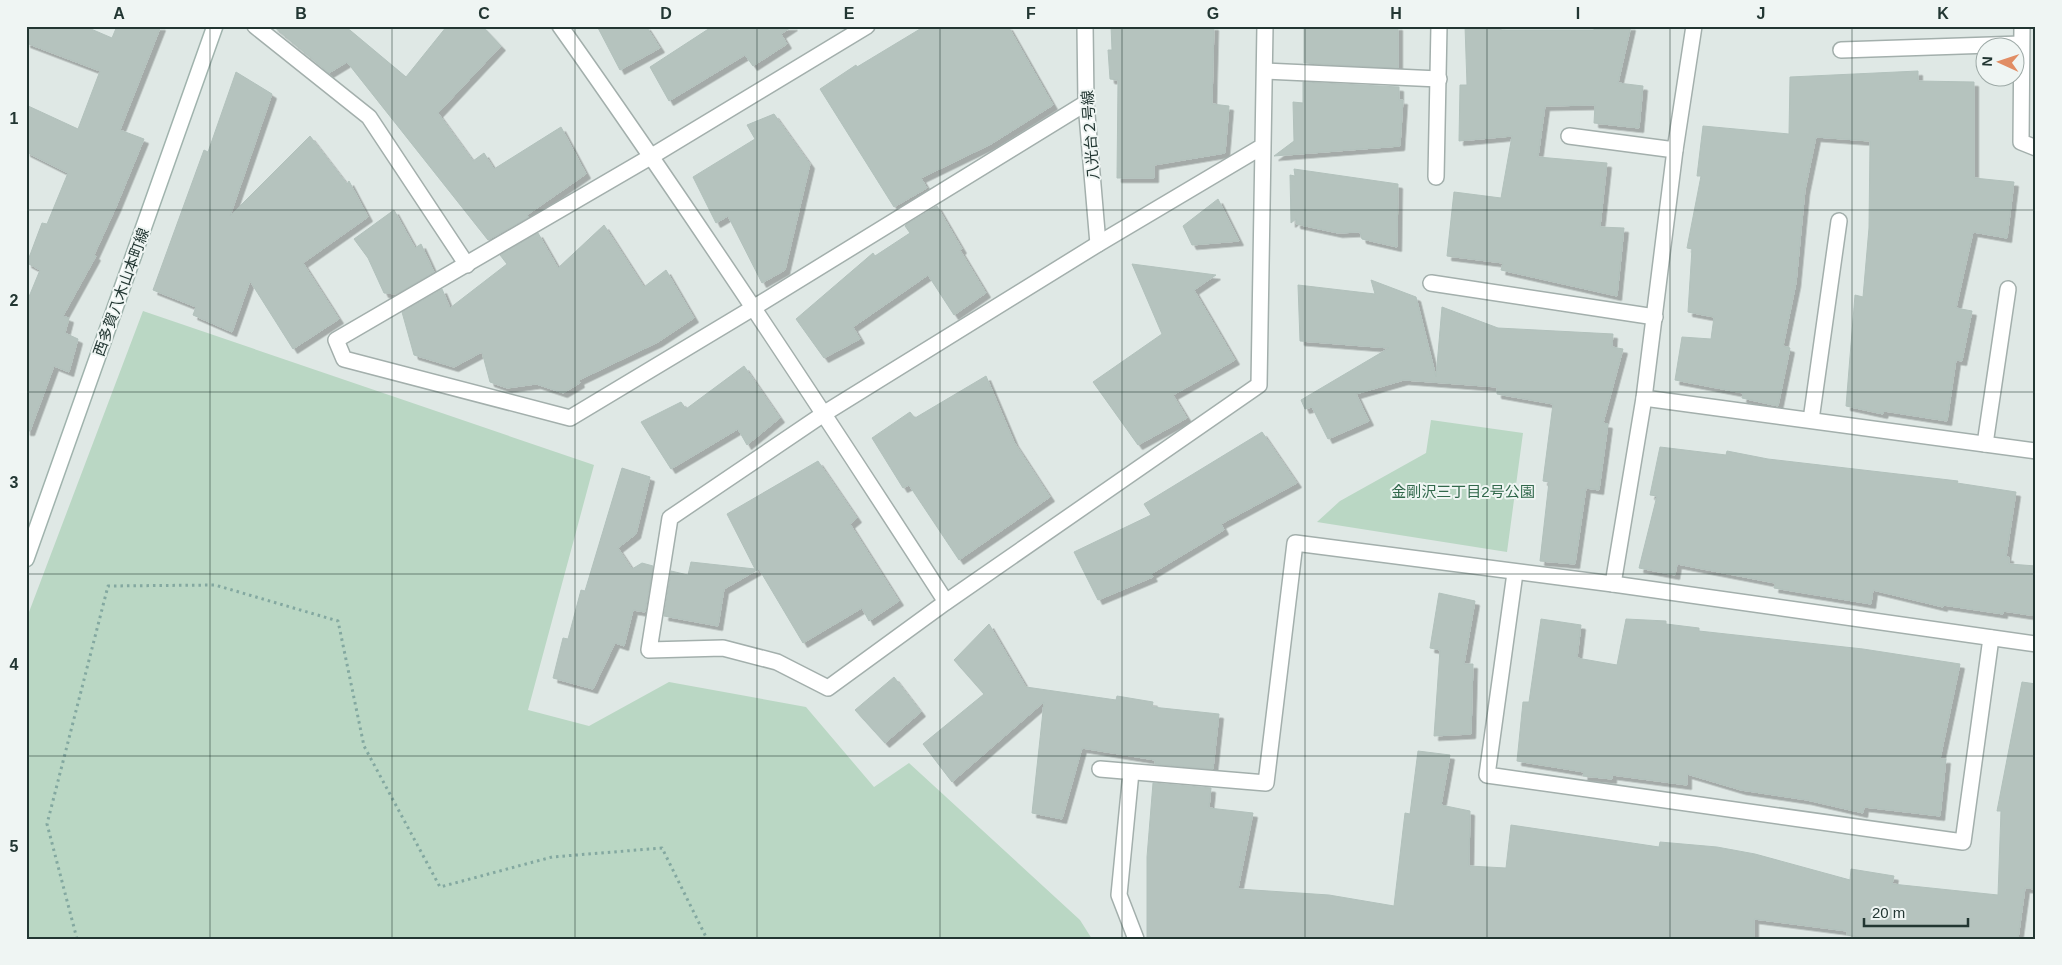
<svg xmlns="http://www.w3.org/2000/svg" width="2062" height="965" font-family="Helvetica,'Noto Sans JP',sans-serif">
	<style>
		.green { fill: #bad7c4 }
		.building { fill: #b5c3be; stroke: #b2c1bc; filter: url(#shadow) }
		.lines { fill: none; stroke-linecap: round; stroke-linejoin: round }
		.street-casing { stroke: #a3afac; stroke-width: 18 }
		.secondary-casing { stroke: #a0b3ad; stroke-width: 18 }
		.path { stroke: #83a8a0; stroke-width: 3; stroke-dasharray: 2.5 4; stroke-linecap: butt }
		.street { stroke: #fff; stroke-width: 15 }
		.secondary { stroke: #fff; stroke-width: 15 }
		.grid { fill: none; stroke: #223632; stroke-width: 1; stroke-opacity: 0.55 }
		.labels { text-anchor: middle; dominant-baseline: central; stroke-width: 4; stroke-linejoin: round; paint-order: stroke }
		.street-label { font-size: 15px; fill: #223632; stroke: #eff5f3 }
		.park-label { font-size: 15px; fill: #31684b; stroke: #eff5f3 }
		.neatline { fill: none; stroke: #223632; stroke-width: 2 }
		.grid-label { font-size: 16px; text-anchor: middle; font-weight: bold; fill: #223632 }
	</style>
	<defs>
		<filter id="shadow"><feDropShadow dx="4.5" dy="4.5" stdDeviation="0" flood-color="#0004"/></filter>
	</defs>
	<rect width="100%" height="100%" fill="#dfe8e5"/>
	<!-- green -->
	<g class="green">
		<polygon points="143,311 594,465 528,710 589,726 669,682 806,707 874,787 909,763 1080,920 1092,939 26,939 26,620"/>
		<polygon points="1431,420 1523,433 1507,552 1317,522 1340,501 1426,453"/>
	</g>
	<!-- building -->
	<g class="building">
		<polygon points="26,26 84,26 112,38 117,26 161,26 120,130 144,139 116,207 94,255 96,256 63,316 69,318 65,333 78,339 69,372 54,366 30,431 26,431 26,304 40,270 27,263 42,223 47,224 68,173 26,152 26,105 78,129 100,71 26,43"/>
		<polygon points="273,26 345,26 406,77 447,26 482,26 501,46 438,113 473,161 484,153 494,169 561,127 586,174 527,215 529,217 488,240 347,62 329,73"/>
		<polygon points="597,26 646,26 660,48 620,70"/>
		<polygon points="713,26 793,26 781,34 787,44 753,66 745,55 669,101 650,67"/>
		<polygon points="925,26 1008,26 1053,105 991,144 921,178 927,188 894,207 820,89 856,65 857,67"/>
		<polygon points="1111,26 1214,26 1212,104 1229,106 1225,153 1154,165 1154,178 1117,178 1118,80 1110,79 1108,50 1112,50"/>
		<polygon points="1304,26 1398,26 1398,68 1304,63"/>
		<polygon points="1465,26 1501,26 1501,30 1594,30 1594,26 1631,26 1618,83 1643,86 1639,128 1594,123 1595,105 1545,106 1538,157 1607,163 1600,227 1624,228 1617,296 1501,270 1503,263 1447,256 1454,192 1501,198 1512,136 1459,141 1460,85 1467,85"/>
		<polygon points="1918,71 1918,81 1974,82 1974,178 2014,182 2007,238 1973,232 1956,308 1972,311 1962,361 1956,360 1947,421 1884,411 1883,414 1846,406 1855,295 1863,297 1869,228 1870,141 1816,137 1805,190 1796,283 1783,346 1790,348 1778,406 1742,398 1743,393 1675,380 1682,337 1711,339 1714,317 1688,312 1692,249 1687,248 1701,176 1697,176 1703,126 1789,134 1790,77"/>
		<polygon points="236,72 272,94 230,216 310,136 347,184 349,181 368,217 303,263 339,319 293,349 250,281 232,332 193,315 196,307 153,290 204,150 208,152"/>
		<polygon points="1303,82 1399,87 1399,100 1403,100 1400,146 1274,156 1294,141 1293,102 1303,103"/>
		<polygon points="774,114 810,164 785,270 762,283 728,216 716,223 693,177 755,139 747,125"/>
		<polygon points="1294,169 1398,184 1397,247 1362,239 1360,232 1338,233 1296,224 1296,219 1291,223 1290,175 1295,176"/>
		<polygon points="1218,199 1239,241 1192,245 1183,226"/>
		<polygon points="937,206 962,249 960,250 986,293 954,315 928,275 853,327 860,339 824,358 796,319 873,253 875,256 910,233 905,226 907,224"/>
		<polygon points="394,210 415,248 421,244 434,272 397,294 384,293 368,258 354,239"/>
		<polygon points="604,225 644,287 666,270 694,318 658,342 579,380 580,383 563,393 536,384 507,388 490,382 482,352 454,367 414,355 402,312 442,289 450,308 507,264 500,255 538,233 558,268"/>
		<polygon points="1132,264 1216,275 1194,290 1235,360 1173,395 1187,418 1138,445 1093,382 1162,334"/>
		<polygon points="1371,280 1416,297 1436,377 1442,307 1498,328 1613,334 1612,347 1623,349 1603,423 1608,424 1599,490 1586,488 1575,564 1540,561 1549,482 1543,481 1553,404 1497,394 1497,387 1404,380 1356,394 1369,421 1328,439 1312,407 1305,409 1301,400 1389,348 1300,341 1298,285 1375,294"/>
		<polygon points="744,366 780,418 747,445 738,429 671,469 641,422 681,402 686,409"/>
		<polygon points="986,376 1014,442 1050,497 959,560 909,485 903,488 872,438 910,412 915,418"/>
		<polygon points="1262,432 1297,483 1221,524 1224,530 1151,574 1153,577 1098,600 1074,552 1151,515 1144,504"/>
		<polygon points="1660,447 1726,455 1727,451 1768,459 1958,481 1957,483 2016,492 2006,557 2009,557 2009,564 2036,566 2036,616 2003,611 2003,614 1943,605 1943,607 1873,590 1871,604 1774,588 1775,583 1677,564 1675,575 1639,568 1657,496 1650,495"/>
		<polygon points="818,461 857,518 850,524 899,601 869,621 862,608 803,643 759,569 724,589 718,626 664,616 671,571 688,575 691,562 755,569 727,514"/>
		<polygon points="622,468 650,477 636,534 618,548 632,569 642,563 653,566 645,612 633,610 624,646 615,643 593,689 553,678 563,638 568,639 581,590 585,591"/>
		<polygon points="1439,593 1475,601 1464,664 1473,664 1471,734 1434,736 1440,650 1430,648"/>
		<polygon points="1541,619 1581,625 1577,658 1617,665 1626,619 1666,621 1666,624 1699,628 1699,631 1863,649 1960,664 1940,759 1946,759 1940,816 1864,807 1863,813 1807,800 1741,790 1687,774 1687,785 1612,775 1612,779 1583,776 1584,772 1517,761 1523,702 1529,702"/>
		<polygon points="989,624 1026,687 1116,700 1117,696 1153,702 1152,707 1219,714 1213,769 1155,764 1155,760 1082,748 1062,819 1032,813 1044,702 952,782 923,744 984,694 954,660"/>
		<polygon points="894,677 921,712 885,743 855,710"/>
		<polygon points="2022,682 2036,684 2036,889 2025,888 2018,939 1869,939 1847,935 1847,931 1754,919 1754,939 1147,939 1147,857 1153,783 1211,788 1209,808 1253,813 1238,889 1329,895 1394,906 1405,813 1410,814 1418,751 1450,755 1441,805 1470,811 1469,866 1506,868 1511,825 1659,847 1660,842 1717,847 1755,854 1850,880 1851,869 1894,876 1892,884 1998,895 2001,811 1997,811"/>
	</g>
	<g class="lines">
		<defs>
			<g id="street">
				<polyline points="255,26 369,117 467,265"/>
				<path d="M560,26C694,215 821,408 946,602"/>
				<polyline points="867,26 652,156 336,340 344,359 570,418 753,308 1086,103"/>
				<polyline points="1085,26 1086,103 1098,244"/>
				<polyline points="2022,26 2021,142 2036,148"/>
				<polyline points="1841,50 2021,44"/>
				<polyline points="1265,71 1439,79"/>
				<polyline points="1569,136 1675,150"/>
				<polyline points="1263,146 1098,244 825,413 670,518 649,650 723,648 777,662 828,688 946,602 1259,385 1265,26"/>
				<polyline points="1436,177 1439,26"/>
				<polyline points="1431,283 1655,317"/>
				<polyline points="1644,398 2036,451"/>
				<polyline points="1811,420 1839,221"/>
				<polyline points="1985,444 2008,289"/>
				<polyline points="1515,573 1487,775 1963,842 1991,638"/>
				<polyline points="1613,584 1644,398 1675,150 1694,26"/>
				<polyline points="1100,769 1266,783 1295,543 1613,584 2036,644"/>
				<polyline points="1131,772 1119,895 1136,939"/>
			</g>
			<polyline id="secondary" points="26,559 215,26"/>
		</defs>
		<!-- street casing -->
		<use href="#street" class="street-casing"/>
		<!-- secondary casing -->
		<use href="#secondary" class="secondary-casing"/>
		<!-- path -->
		<polyline class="path" points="77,939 47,824 108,586 215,585 338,621 364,746 440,887 552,857 662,848 707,939"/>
		<!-- street -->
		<use href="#street" class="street"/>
		<!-- secondary -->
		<use href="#secondary" class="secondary"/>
	</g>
	<!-- grid -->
	<path class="grid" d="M210,26V939M392,26V939M575,26V939M757,26V939M940,26V939M1122,26V939M1305,26V939M1487,26V939M1670,26V939M1852,26V939M26,210H2036M26,392H2036M26,574H2036M26,756H2036"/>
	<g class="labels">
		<!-- street labels -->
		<g class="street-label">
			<text transform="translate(1090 135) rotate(-94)">八光台２号線</text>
			<text transform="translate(121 292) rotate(-70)">西多賀八木山本町線</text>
		</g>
		<!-- park labels -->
		<g class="park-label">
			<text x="1463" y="491">金剛沢三丁目2号公園</text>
		</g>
	</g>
	<!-- border -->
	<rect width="2062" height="965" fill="none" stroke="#eff5f3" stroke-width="55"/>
	<!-- north arrow -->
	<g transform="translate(2000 62) rotate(273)"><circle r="24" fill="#eff5f3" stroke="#9da9a6"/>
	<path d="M0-4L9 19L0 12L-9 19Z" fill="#e18d64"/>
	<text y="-8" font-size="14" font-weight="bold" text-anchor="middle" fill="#223632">N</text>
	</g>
	<!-- scale -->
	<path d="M1864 918v8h104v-8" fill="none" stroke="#223632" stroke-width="2.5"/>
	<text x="1872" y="918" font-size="15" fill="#223632" stroke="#eff5f3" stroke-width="4" paint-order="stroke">20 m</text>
	<rect x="28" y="28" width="2006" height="910" class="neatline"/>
	<g class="grid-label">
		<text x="119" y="19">A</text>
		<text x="301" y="19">B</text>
		<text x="484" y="19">C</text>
		<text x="666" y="19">D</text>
		<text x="849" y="19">E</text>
		<text x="1031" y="19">F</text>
		<text x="1213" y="19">G</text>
		<text x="1396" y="19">H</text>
		<text x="1578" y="19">I</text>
		<text x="1761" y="19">J</text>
		<text x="1943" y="19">K</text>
		<text x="14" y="124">1</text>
		<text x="14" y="306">2</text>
		<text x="14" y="488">3</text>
		<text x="14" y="670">4</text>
		<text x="14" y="852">5</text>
	</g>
</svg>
